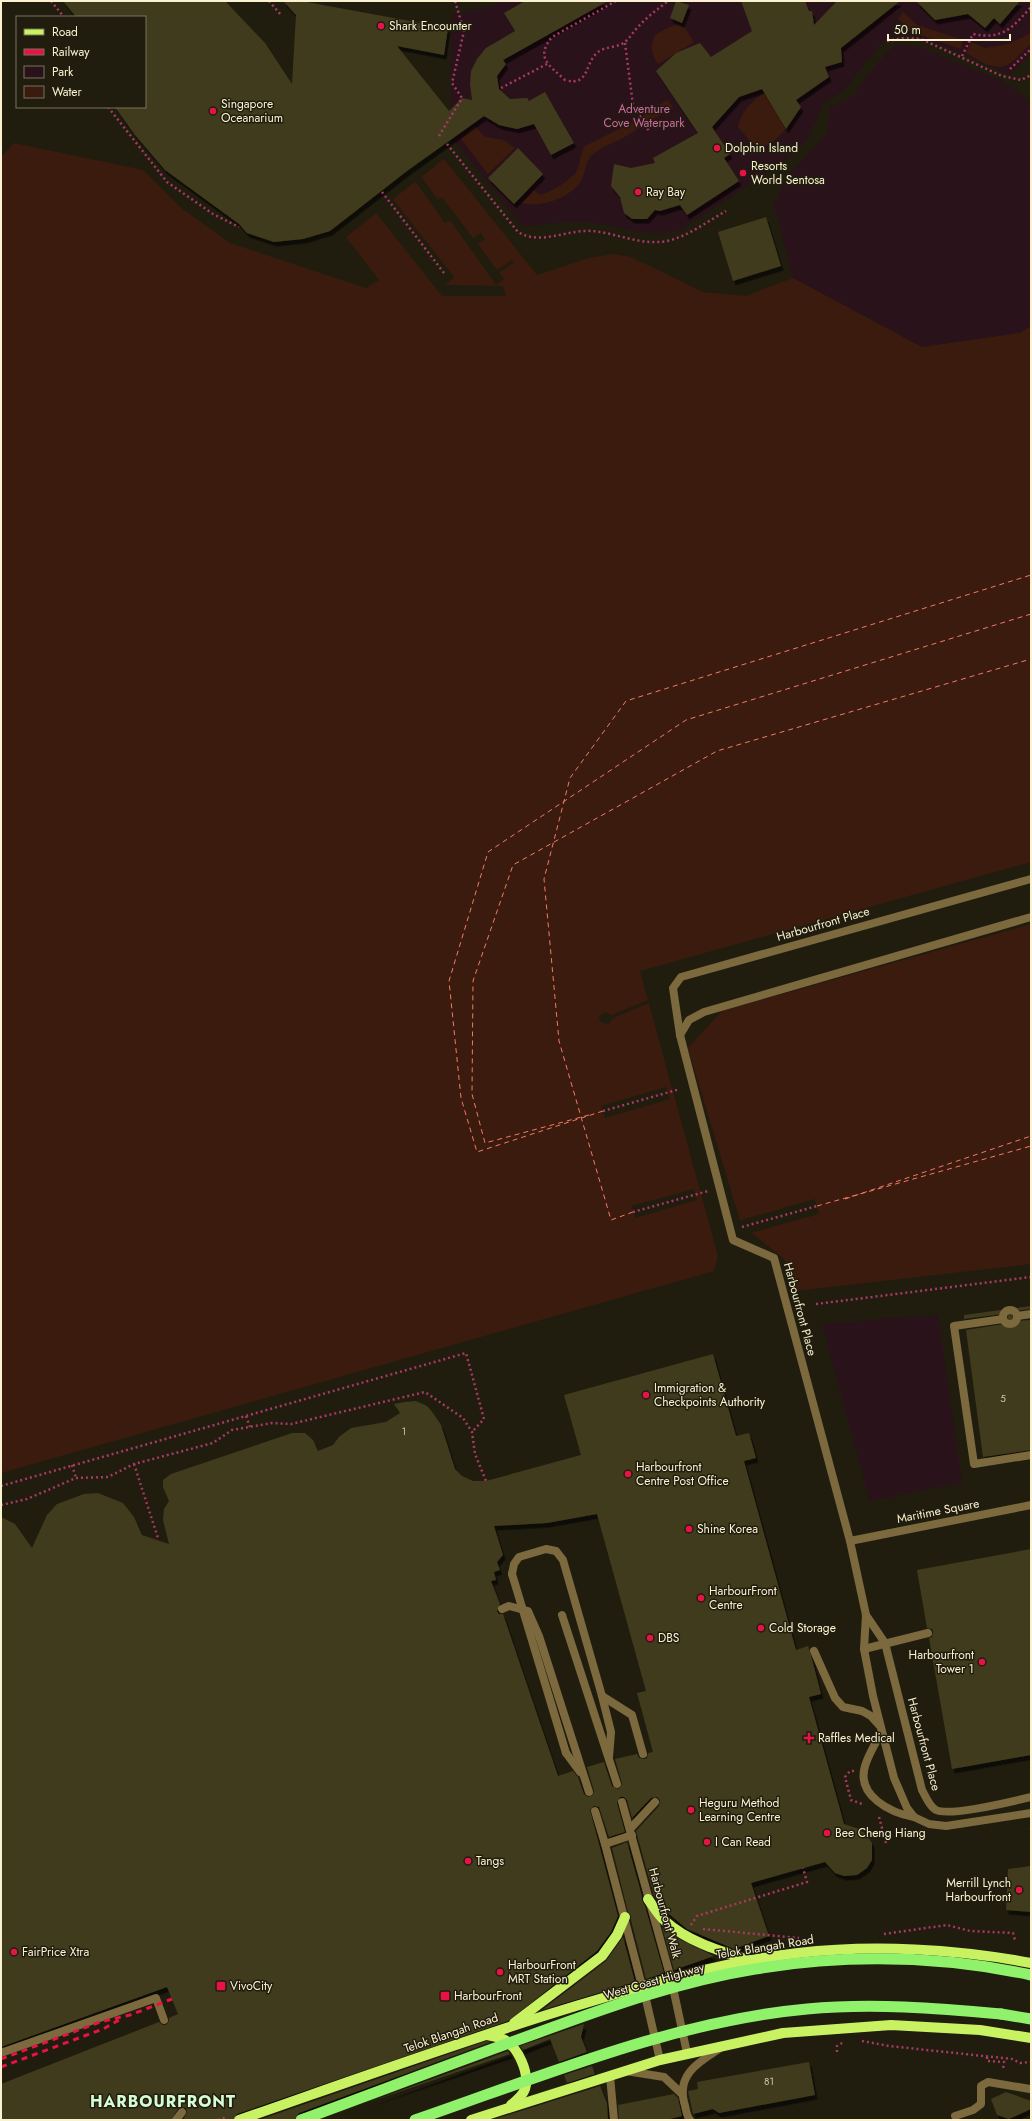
<svg xmlns="http://www.w3.org/2000/svg" width="1032" height="2121" font-family="Jost,sans-serif">
	<style>
		.green { fill: #2a121b }
		.water { fill: #3b1b0d }
		.pier { fill: #201d0f }
		.lines { fill: none; stroke-linecap: round; stroke-linejoin: round }
		.ferry { stroke: #f37968; stroke-width: 1; stroke-dasharray: 5 4; stroke-linecap: butt }
		.building { fill: #403b1c; fill-rule: evenodd; filter: url(#shadow) }
		.path { stroke: #a93865; stroke-width: 2.5; stroke-dasharray: 2 3; stroke-linecap: butt }
		.service { stroke: #7c693e; stroke-width: 8 }
		.minor { stroke: #7c693e; stroke-width: 8 }
		.primary { stroke: #c9f262; stroke-width: 10 }
		.trunk { stroke: #90f26a; stroke-width: 11 }
		.rail { stroke: #e71245; stroke-width: 3; stroke-dasharray: 6 5; stroke-linecap: butt }
		.service-bridge { stroke: #7c693e; stroke-width: 8 }
		.trunk-bridge { stroke: #90f26a; stroke-width: 11 }
		.poi-dot { fill: #e71245; stroke: #201d0f; stroke-width: 1.5 }
		.labels { text-anchor: middle; dominant-baseline: central; stroke-width: 3; stroke-linejoin: round; paint-order: stroke }
		.number-label { font-size: 10px; fill: #ccc4a4 }
		.poi-label { font-size: 12px; fill: #fbf2d2; stroke: #201d0f; text-anchor: start }
		.park-label { font-size: 12px; fill: #d564a7; stroke: #201d0f }
		.street-label { font-size: 12px; fill: #fbf2d2; stroke: #201d0f }
		.district-label { font-size: 16px; font-weight: bold; letter-spacing: 1px; fill: #d4fcd5; stroke: #201d0f }
	</style>
	<defs>
		<filter id="shadow"><feDropShadow dx="2.5" dy="4.5" stdDeviation="0" flood-color="#0009"/></filter>
	</defs>
	<rect width="100%" height="100%" fill="#201d0f"/>
	<!-- green -->
	<g class="green">
		<path d="M495,1H1031V53L1009,75C987,65 922,33 902,35C895,36 888,39 882,42L845,89L824,103L808,138L786,159L681,230C647,239 621,226 587,222C570,220 541,225 523,227L453,139L484,116L473,100L462,98L451,109V15L496,5Z"/>
		<polygon points="895,45 916,46 1003,81 1031,102 1031,326 1020,333 922,347 793,278 774,205 788,175 827,134 830,107 853,97 873,68"/>
		<polygon points="938,1315 962,1482 870,1501 822,1324"/>
	</g>
	<!-- water -->
	<g class="water">
		<polygon points="903,12 917,25 963,40 961,49 912,32 898,19"/>
		<path d="M677,25L685,28L694,42L658,64C651,53 650,47 655,35L669,27Z"/>
		<path d="M1031,33V44C1023,50 1016,61 1007,65C994,72 977,59 966,53L971,42L985,48L1008,44Z"/>
		<path d="M783,80L801,107C793,118 773,153 756,145C749,141 744,134 738,127C742,104 765,93 783,80Z"/>
		<path d="M667,100L673,107C658,116 643,126 628,135C618,141 606,145 596,152C584,159 587,173 579,184C567,199 540,208 521,203L534,190C536,192 537,193 539,194C547,196 573,178 577,171C580,163 580,153 585,146L633,122Z"/>
		<polygon points="475,126 485,137 504,140 515,148 488,174 461,139"/>
		<polygon points="14,143 143,170 180,207 230,243 366,288 379,280 346,237 384,207 445,285 454,277 393,199 444,159 537,275 589,258 613,254 631,257 703,292 746,296 793,278 922,347 1020,333 1031,326 1031,862 640,971 718,1256 714,1271 1,1473 1,157"/>
		<polygon points="1031,924 1031,1264 796,1291 784,1259 741,1224 688,1048 722,1011"/>
	</g>
	<!-- pier -->
	<g class="pier">
		<polygon points="421,176 438,200 442,197 473,238 481,233 485,239 478,244 497,270 512,260 514,262 499,273 504,279 496,285 450,220 445,223 415,181"/>
		<polygon points="384,207 445,285 503,286 506,296 442,296 376,213"/>
		<polygon points="648,1000 649,1003 613,1018 609,1024 602,1023 600,1020 599,1016 604,1012 612,1015"/>
		<polygon points="666,1087 670,1099 605,1118 601,1106"/>
		<polygon points="694,1189 697,1200 635,1218 631,1206"/>
		<polygon points="815,1199 819,1214 750,1233 739,1225 738,1221"/>
	</g>
	<g class="lines">
		<!-- ferry -->
		<g class="ferry">
			<polyline points="603,1111 477,1152 461,1098 449,981 488,852 686,720 1031,614"/>
			<polyline points="589,1115 485,1143 472,1094 473,981 513,865 717,751 1031,659"/>
			<polyline points="845,1199 1031,1136"/>
			<polyline points="817,1206 1031,1146"/>
			<polyline points="633,1212 611,1220 559,1041 544,879 570,778 626,701 1031,575"/>
		</g>
	</g>
	<!-- building -->
	<g class="building">
		<polygon points="63,1 225,1 265,43 292,84 296,15 283,1 301,1 448,28 444,55 397,46 449,111 462,98 472,100 470,84 471,71 477,59 486,48 515,31 504,13 525,1 608,1 503,60 506,64 497,76 499,89 510,99 527,98 529,101 545,92 574,143 551,155 534,124 517,129 499,125 484,116 407,171 330,231 303,239 274,242 247,233 239,224 165,170 135,135 115,107 145,107 145,17 76,17"/>
		<polygon points="676,1 689,5 682,23 670,18"/>
		<polygon points="741,1 805,1 809,11 812,11 814,25 837,1 900,1 841,48 842,62 825,67 829,77 796,100 801,107 786,129 762,89 739,97 712,127 730,154 724,158 739,181 687,215 680,205 660,211 655,210 647,219 632,219 624,213 620,197 611,186 614,164 631,168 655,163 653,158 698,133 656,71 676,53 700,43 711,57 752,31"/>
		<polygon points="916,1 1020,1 1000,24 994,18 985,28 968,14 935,20"/>
		<polygon points="518,148 543,174 514,204 488,178"/>
		<polygon points="766,217 781,266 733,281 718,232"/>
		<polygon points="1031,1306 1031,1309 1014,1311 1012,1316 1015,1321 1031,1320 1031,1450 983,1457 966,1330 1004,1324 1008,1319 1007,1315 1003,1314 964,1319 964,1315"/>
		<path d="M713,1354L736,1436L749,1433L756,1458L744,1461L796,1650L808,1646L812,1659L821,1694L809,1697L844,1824L859,1829L866,1834L872,1843V1860L867,1868L857,1875L844,1876L835,1873L825,1862L751,1883L769,1936L734,1949L687,1929L663,1909L654,1896L636,1831L659,1806L660,1800L657,1797L651,1798L632,1818L627,1800L624,1797H620L617,1803L625,1832L609,1837L599,1807L594,1806L590,1810L618,1916L611,1932L597,1951L508,2021L237,2114L233,2120H183L187,2112L186,2108L182,2107L178,2109L171,2120H1V2084L159,2022L163,2025H166L169,2021V2018L178,2014L167,1987L1,2047V1517L15,1524L32,1548L47,1515L57,1504L84,1494L98,1493L123,1503L134,1517L142,1535L169,1544L163,1520L164,1509L169,1501L163,1487V1480L171,1474L292,1433H305L313,1440L318,1451L333,1445L339,1437L351,1428L386,1422L400,1413L394,1404L405,1402L416,1401L427,1406L433,1413L441,1425L455,1469L462,1476L473,1481H486L581,1455L564,1395ZM597,1514L646,1691L637,1693L653,1752L648,1753L647,1758L644,1759L639,1758L637,1754L615,1759L622,1783L621,1787L618,1789L612,1786L604,1762L587,1767L594,1791L593,1795L588,1797L584,1794L578,1777L573,1771L558,1776L503,1614H499L497,1611L500,1604L491,1581L496,1580L494,1572L500,1570L497,1562L503,1555L494,1526L547,1523Z"/>
		<polygon points="1031,1549 1031,1755 952,1769 929,1638 932,1637 933,1632 932,1629 927,1628 917,1570"/>
		<polygon points="627,1842 642,1896 642,1900 645,1906 664,1973 646,1979 631,1920 631,1916 628,1912 612,1848"/>
		<polygon points="1031,1866 1031,1912 1006,1910 1008,1869"/>
		<polygon points="662,1927 681,1940 714,1956 674,1970"/>
		<polygon points="623,1937 635,1982 542,2010 606,1961"/>
		<polygon points="584,2024 581,2037 587,2052 559,2062 550,2039 523,2050 520,2046"/>
		<polygon points="486,2041 491,2042 299,2113 294,2120 259,2120"/>
		<polygon points="508,2051 510,2054 364,2104 451,2072"/>
		<polygon points="809,2062 815,2095 719,2113 713,2109 693,2114 688,2091 698,2089 697,2082"/>
		<polygon points="592,2066 595,2074 567,2083 564,2075"/>
		<polygon points="600,2086 607,2103 608,2120 492,2120"/>
		<polygon points="1006,2092 1031,2101 1031,2109 1009,2119 997,2115 991,2099"/>
		<polygon points="674,2094 678,2098 682,2116 666,2120 619,2120 618,2105"/>
	</g>
	<g class="lines">
		<!-- path -->
		<g class="path">
			<polyline points="51,1 64,17"/>
			<polyline points="269,1 281,15"/>
			<path d="M616,1L552,37C535,58 549,65 565,80C590,87 584,63 598,52C606,46 619,48 626,41C631,37 634,30 640,25C648,16 658,9 668,1"/>
			<polyline points="887,41 904,38 921,39 1002,76 1021,80 1031,75"/>
			<polyline points="625,43 633,105 649,131"/>
			<path d="M962,56L973,34C1003,40 1012,28 1031,7"/>
			<polyline points="1010,69 1031,49"/>
			<polyline points="501,88 547,64"/>
			<polyline points="108,107 167,182 213,214 239,227"/>
			<polyline points="439,136 462,98 452,83 464,31 455,1"/>
			<path d="M447,144L518,232C541,246 567,229 592,231C617,233 641,246 667,241C687,237 708,221 726,211"/>
			<polyline points="382,192 444,273"/>
			<polyline points="603,1111 680,1089"/>
			<polyline points="633,1212 708,1191"/>
			<polyline points="742,1227 817,1206"/>
			<polyline points="816,1304 1031,1277"/>
			<polyline points="246,1416 250,1427"/>
			<polyline points="134,1464 158,1538"/>
			<polyline points="72,1465 76,1478"/>
			<polyline points="1,1486 466,1353 484,1419 472,1432"/>
			<polyline points="1,1505 27,1499 76,1478 108,1477 134,1464 213,1443 232,1430 272,1423 291,1424 425,1392 463,1418 472,1432 475,1454 486,1481"/>
			<polyline points="854,1771 850,1771 845,1777 851,1800 862,1804"/>
			<polyline points="879,1817 886,1843"/>
			<polyline points="1031,1828 1031,1832"/>
			<polyline points="691,1925 697,1916 807,1882 803,1868"/>
			<polyline points="703,1929 799,1938"/>
			<polyline points="884,1934 947,1925 970,1931 1013,1933 1015,1940"/>
			<polyline points="862,2041 889,2046 1012,2059 1020,2063 1031,2062"/>
			<polyline points="837,2052 837,2046 844,2042"/>
			<polyline points="987,2057 987,2061 1004,2062 1003,2070"/>
			<polyline points="218,2120 227,2117"/>
		</g>
		<!-- service -->
		<g class="service">
			<polyline points="680,1035 689,1020 704,1012 1031,917"/>
			<circle cx="1010" cy="1317" r="7"/>
			<polyline points="1017,1316 1031,1314"/>
			<polyline points="1003,1319 954,1326 974,1464 1031,1455"/>
			<polyline points="850,1541 774,1258 733,1240 680,1035 673,988 681,977 1031,879"/>
			<polyline points="512,1574 514,1564 519,1557 546,1549 556,1551 563,1560 602,1696 611,1732 609,1757"/>
			<polyline points="502,1609 509,1606 528,1611 539,1636 589,1792"/>
			<polyline points="562,1615 617,1784"/>
			<polyline points="864,1649 928,1633"/>
			<polyline points="814,1651 835,1698 843,1707 862,1711 871,1716 880,1726"/>
			<polyline points="602,1696 632,1715 643,1754"/>
			<path d="M881,1732C876,1743 868,1755 865,1766C856,1796 891,1813 914,1817"/>
			<polyline points="566,1753 580,1772"/>
			<polyline points="622,1802 671,1979"/>
			<polyline points="595,1811 605,1844 642,1986"/>
			<polyline points="630,1829 655,1802"/>
			<polyline points="605,1844 632,1835"/>
			<polyline points="1,2053 156,1998 164,2020"/>
			<polyline points="626,2071 664,2077 682,2094"/>
			<polyline points="955,2116 973,2110 981,2104 981,2086 988,2082 1030,2089"/>
			<polyline points="176,2120 182,2112"/>
			<path d="M690,2120C686,2115 686,2108 684,2102C677,2074 699,2062 719,2049"/>
		</g>
		<!-- minor -->
		<g class="minor">
			<polyline points="1031,1505 850,1541 866,1615 864,1649 873,1696 894,1778 907,1808 914,1817 929,1824 946,1826 1031,1813"/>
			<path d="M866,1615L885,1643L922,1790C926,1797 929,1806 936,1810C950,1817 1014,1801 1031,1797"/>
			<polyline points="672,1983 687,2053"/>
			<polyline points="644,1991 660,2060"/>
			<polyline points="610,2076 614,2120"/>
		</g>
		<!-- primary -->
		<g class="primary">
			<path d="M648,1899C653,1906 658,1915 665,1921C688,1942 720,1951 749,1960"/>
			<polyline points="514,2023 602,1956 617,1935 625,1917"/>
			<path d="M487,2035C493,2036 500,2037 505,2040C518,2048 530,2073 525,2089C523,2095 516,2101 511,2105"/>
			<path d="M239,2120C348,2082 456,2043 566,2009C642,1986 719,1962 798,1953C873,1944 957,1949 1031,1963"/>
			<polyline points="471,2120 660,2060 783,2033 891,2025 980,2030 1031,2038"/>
		</g>
		<!-- trunk -->
		<polyline class="trunk" points="1001,2014 1031,2019"/>
		<!-- rail -->
		<g class="rail">
			<polyline points="1,2059 100,2022 130,2015 172,1999"/>
			<polyline points="1,2067 103,2029 119,2020"/>
		</g>
		<!-- service-bridge -->
		<polyline class="service-bridge" points="512,1574 566,1753"/>
		<!-- trunk-bridge -->
		<g class="trunk-bridge">
			<path d="M301,2120C380,2091 458,2061 537,2033C608,2007 680,1981 755,1969C846,1954 941,1956 1031,1975"/>
			<path d="M415,2120C540,2077 674,2021 807,2009C871,2003 937,2008 1001,2014"/>
		</g>
	</g>
	<!-- markers -->
	<g class="poi-dot">
		<circle cx="381" cy="26" r="4"/>
		<circle cx="213" cy="111" r="4"/>
		<circle cx="717" cy="148" r="4"/>
		<circle cx="743" cy="173" r="4"/>
		<circle cx="638" cy="192" r="4"/>
		<circle cx="646" cy="1395" r="4"/>
		<circle cx="628" cy="1474" r="4"/>
		<circle cx="689" cy="1529" r="4"/>
		<circle cx="701" cy="1598" r="4"/>
		<circle cx="761" cy="1628" r="4"/>
		<circle cx="650" cy="1638" r="4"/>
		<circle cx="982" cy="1662" r="4"/>
		<path d="M807 1732h4v4h4v4h-4v4h-4v-4h-4v-4h4z"/>
		<circle cx="691" cy="1810" r="4"/>
		<circle cx="827" cy="1833" r="4"/>
		<circle cx="707" cy="1842" r="4"/>
		<circle cx="468" cy="1861" r="4"/>
		<circle cx="1019" cy="1890" r="4"/>
		<circle cx="14" cy="1952" r="4"/>
		<circle cx="500" cy="1972" r="4"/>
		<rect x="216" y="1981" width="10" height="10" rx="2"/>
		<rect x="440" y="1991" width="10" height="10" rx="2"/>
	</g>
	<g class="labels">
		<!-- number labels -->
		<g class="number-label">
			<text x="1003" y="1398">5</text>
			<text x="404" y="1431">1</text>
			<text x="769" y="2081">81</text>
		</g>
		<!-- poi labels -->
		<g class="poi-label">
			<text x="389" y="26">Shark Encounter</text>
			<text x="221" y="104">Singapore<tspan x="221" dy="14">Oceanarium</tspan></text>
			<text x="725" y="148">Dolphin Island</text>
			<text x="751" y="166">Resorts<tspan x="751" dy="14">World Sentosa</tspan></text>
			<text x="646" y="192">Ray Bay</text>
			<text x="654" y="1388">Immigration &amp;<tspan x="654" dy="14">Checkpoints Authority</tspan></text>
			<text x="636" y="1467">Harbourfront<tspan x="636" dy="14">Centre Post Office</tspan></text>
			<text x="697" y="1529">Shine Korea</text>
			<text x="709" y="1591">HarbourFront<tspan x="709" dy="14">Centre</tspan></text>
			<text x="769" y="1628">Cold Storage</text>
			<text x="658" y="1638">DBS</text>
			<text x="974" y="1655" text-anchor="end">Harbourfront<tspan x="974" dy="14">Tower 1</tspan></text>
			<text x="818" y="1738">Raffles Medical</text>
			<text x="699" y="1803">Heguru Method<tspan x="699" dy="14">Learning Centre</tspan></text>
			<text x="835" y="1833">Bee Cheng Hiang</text>
			<text x="715" y="1842">I Can Read</text>
			<text x="476" y="1861">Tangs</text>
			<text x="1011" y="1883" text-anchor="end">Merrill Lynch<tspan x="1011" dy="14">Harbourfront</tspan></text>
			<text x="22" y="1952">FairPrice Xtra</text>
			<text x="508" y="1965">HarbourFront<tspan x="508" dy="14">MRT Station</tspan></text>
			<text x="230" y="1986">VivoCity</text>
			<text x="454" y="1996">HarbourFront</text>
		</g>
		<!-- park labels -->
		<g class="park-label">
			<text x="644" y="109">Adventure<tspan x="644" dy="14">Cove Waterpark</tspan></text>
		</g>
		<!-- street labels -->
		<g class="street-label">
			<text transform="translate(823 924) rotate(-16)">Harbourfront Place</text>
			<text transform="translate(800 1309) rotate(75)">Harbourfront Place</text>
			<text transform="translate(938 1511) rotate(-11)">Maritime Square</text>
			<text transform="translate(924 1744) rotate(75)">Harbourfront Place</text>
			<text transform="translate(665 1913) rotate(75)">Harbourfront Walk</text>
			<text transform="translate(765 1947) rotate(-9)">Telok Blangah Road</text>
			<text transform="translate(654 1981) rotate(-16)">West Coast Highway</text>
			<text transform="translate(451 2033) rotate(-19)">Telok Blangah Road</text>
		</g>
		<!-- district labels -->
		<g class="district-label">
			<text x="163" y="2101">HARBOURFRONT</text>
		</g>
	</g>
	<!-- border -->
	<rect width="1032" height="2121" fill="none" stroke="#fbf2d2" stroke-width="4"/>
	<!-- legend -->
	<rect x="16" y="16" width="130" height="92" fill="#201d0f" stroke="#78725d"/>
	<rect x="24" y="29" width="20" height="6" fill="#c9f262" stroke="#78725d"/>
	<text x="52" y="36" font-size="12" fill="#fbf2d2">Road</text>
	<rect x="24" y="49" width="20" height="6" fill="#e71245" stroke="#78725d"/>
	<text x="52" y="56" font-size="12" fill="#fbf2d2">Railway</text>
	<rect x="24" y="66" width="20" height="12" fill="#2a121b" stroke="#78725d"/>
	<text x="52" y="76" font-size="12" fill="#fbf2d2">Park</text>
	<rect x="24" y="86" width="20" height="12" fill="#3b1b0d" stroke="#78725d"/>
	<text x="52" y="96" font-size="12" fill="#fbf2d2">Water</text>
	<!-- scale -->
	<path d="M888 34v6h122v-6" fill="none" stroke="#fbf2d2" stroke-width="2"/>
	<text x="894" y="34" font-size="12" fill="#fbf2d2" stroke="#201d0f" stroke-width="3" paint-order="stroke">50 m</text>
</svg>
